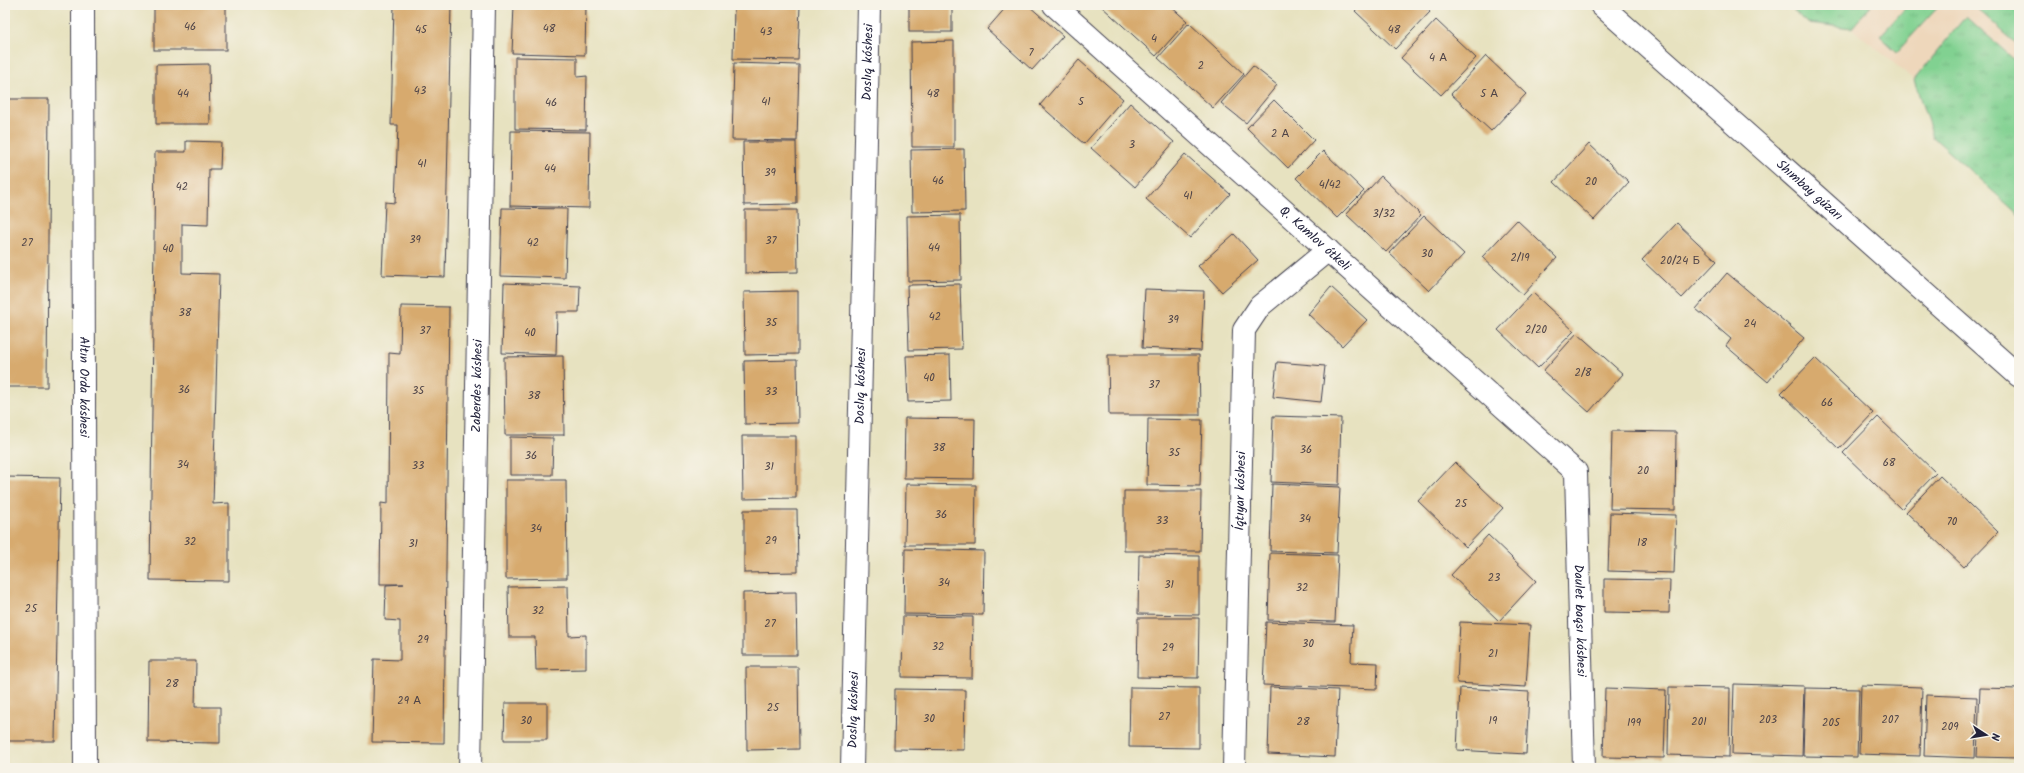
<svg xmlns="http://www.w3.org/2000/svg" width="2024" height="773" font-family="Kalam,sans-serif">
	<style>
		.built { fill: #eed7bb }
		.grass { fill: url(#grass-tufts); stroke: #527a66 }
		.building { fill: #d7aa6e }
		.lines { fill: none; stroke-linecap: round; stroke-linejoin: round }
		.minor-casing { stroke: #403f4f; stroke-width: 24 }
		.primary-casing { stroke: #403f4f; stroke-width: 24 }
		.minor { stroke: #fff; stroke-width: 22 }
		.primary { stroke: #fff; stroke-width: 22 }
		.labels { text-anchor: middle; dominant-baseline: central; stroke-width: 3; stroke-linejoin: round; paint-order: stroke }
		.number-label { font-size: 11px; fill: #4f4448 }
		.street-label { font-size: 13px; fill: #22223b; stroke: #f7f3e8 }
	</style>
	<defs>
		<pattern id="grass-tufts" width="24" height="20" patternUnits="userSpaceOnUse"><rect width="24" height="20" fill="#81d191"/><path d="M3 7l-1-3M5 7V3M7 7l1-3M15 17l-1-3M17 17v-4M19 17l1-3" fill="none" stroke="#6fb37e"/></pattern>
	</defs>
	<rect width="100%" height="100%" fill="#f7f3e8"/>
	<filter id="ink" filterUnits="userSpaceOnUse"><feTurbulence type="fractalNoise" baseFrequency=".025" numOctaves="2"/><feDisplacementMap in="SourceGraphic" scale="8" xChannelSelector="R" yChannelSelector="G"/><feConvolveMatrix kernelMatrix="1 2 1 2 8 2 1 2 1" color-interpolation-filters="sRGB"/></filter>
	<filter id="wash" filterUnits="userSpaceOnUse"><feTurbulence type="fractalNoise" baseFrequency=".012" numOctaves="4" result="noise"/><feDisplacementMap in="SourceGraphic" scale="16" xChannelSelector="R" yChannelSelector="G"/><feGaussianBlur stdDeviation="0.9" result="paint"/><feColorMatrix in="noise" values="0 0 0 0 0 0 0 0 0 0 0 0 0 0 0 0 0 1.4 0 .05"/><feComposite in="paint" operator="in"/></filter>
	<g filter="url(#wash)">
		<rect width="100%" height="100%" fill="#e7e2c0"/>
		<!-- built -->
		<polygon class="built" points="1787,5 2019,5 2019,215 1933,137 1914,80 1852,28 1808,23"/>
		<!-- grass -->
		<g class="grass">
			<polygon points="1787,5 1871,5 1852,28 1808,23"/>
			<polygon points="1908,5 1940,5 1897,52 1880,36"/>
			<polygon points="1973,5 2019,5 2019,46"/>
			<polygon points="1966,16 2019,64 2019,215 1933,137 1914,80"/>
		</g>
		<g id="blocks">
			<!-- building -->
			<g class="building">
				<rect x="154" y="5" width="72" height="45"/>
				<polygon points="394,5 451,5 445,277 382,275 385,202 395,203 398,125 391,125"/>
				<polygon points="514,5 586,5 585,55 512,53"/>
				<polygon points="734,5 800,5 798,60 733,59"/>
				<rect x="909" y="5" width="43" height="27"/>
				<polygon points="1008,5 1028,5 1063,36 1032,70 987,29"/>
				<polygon points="1100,5 1169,5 1187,21 1156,56"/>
				<polygon points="1361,5 1423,5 1430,12 1395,49 1355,11"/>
				<polygon points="1436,20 1476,58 1441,95 1401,58"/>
				<polygon points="1189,23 1244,74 1213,108 1158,58"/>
				<polygon points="954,41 954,147 912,147 911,42"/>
				<polygon points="1486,56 1526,94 1491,131 1451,94"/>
				<polygon points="515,57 577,58 577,77 587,76 586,130 515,129"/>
				<polygon points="1079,60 1123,99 1084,144 1040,105"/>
				<polygon points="734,63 799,65 797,141 732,140"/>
				<polygon points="209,64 210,124 156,124 156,65"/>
				<polygon points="1253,66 1277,85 1246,123 1221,103"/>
				<polygon points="5,99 49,99 47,387 5,387"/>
				<polygon points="1274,100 1314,140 1288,168 1247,128"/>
				<polygon points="1130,103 1174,142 1135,187 1091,148"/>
				<polygon points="511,131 590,132 589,208 510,206"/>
				<polygon points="186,141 221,142 220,169 209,169 208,225 182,224 182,273 219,274 213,504 229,503 229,581 150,580 155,152 186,152"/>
				<polygon points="743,142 796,142 797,204 744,205"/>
				<polygon points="1589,144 1629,182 1594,220 1554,182"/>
				<polygon points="964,149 965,211 912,212 911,150"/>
				<polygon points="1323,151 1364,191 1337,218 1296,178"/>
				<polygon points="1185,154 1230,194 1190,238 1146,199"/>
				<polygon points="1381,176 1421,215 1386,252 1346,214"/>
				<polygon points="502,208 567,209 565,278 500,276"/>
				<polygon points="745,210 797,210 798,272 745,273"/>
				<polygon points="960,215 961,280 908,281 907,216"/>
				<polygon points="1424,216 1464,254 1429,291 1389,253"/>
				<polygon points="1517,220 1557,258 1523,295 1482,257"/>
				<polygon points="1677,223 1717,261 1682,298 1642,260"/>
				<polygon points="1234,234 1258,260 1222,292 1198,266"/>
				<polygon points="1727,273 1804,338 1768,382 1726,346 1731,339 1696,309"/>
				<polygon points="504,283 580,286 579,312 557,312 556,355 502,353"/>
				<polygon points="960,284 962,349 909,350 907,285"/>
				<polygon points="1331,287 1367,320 1342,346 1308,314"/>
				<polygon points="1145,289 1204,291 1201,351 1142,348"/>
				<polygon points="798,291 798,354 745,355 744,292"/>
				<polygon points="1533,293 1574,331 1538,368 1498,330"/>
				<polygon points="401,306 449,307 444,743 372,742 374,659 400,660 400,621 385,620 386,585 404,584 380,584 381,503 388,504 389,353 400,354"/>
				<polygon points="1577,333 1623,374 1589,412 1543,371"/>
				<polygon points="950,355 951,401 908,402 906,356"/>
				<polygon points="1108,355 1199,355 1200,415 1109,415"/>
				<polygon points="563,356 564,435 505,435 504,357"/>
				<polygon points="1815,358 1873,413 1839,449 1781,393"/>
				<polygon points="797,360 798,423 745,424 744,361"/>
				<polygon points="1277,362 1325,366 1321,402 1273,397"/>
				<polygon points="1273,416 1341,418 1339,485 1271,482"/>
				<polygon points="1878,417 1936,473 1901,509 1843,453"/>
				<polygon points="905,418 975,419 974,479 904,478"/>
				<polygon points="1148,419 1202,420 1200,486 1147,485"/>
				<polygon points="1612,431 1676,432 1675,510 1610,509"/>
				<polygon points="742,436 796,436 796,498 743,499"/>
				<polygon points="510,437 553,438 552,475 510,475"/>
				<polygon points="1455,462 1503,508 1466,547 1418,501"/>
				<polygon points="1940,476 1998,532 1964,567 1906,512"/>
				<polygon points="5,477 60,478 55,741 5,741"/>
				<polygon points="506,480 566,480 567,578 506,579"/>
				<polygon points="906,484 976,485 975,545 905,545"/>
				<polygon points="1272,484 1340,487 1337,553 1270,551"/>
				<polygon points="1124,491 1201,491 1200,551 1124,551"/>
				<polygon points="744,510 797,510 798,572 744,573"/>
				<polygon points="1610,513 1676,515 1674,573 1608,571"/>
				<polygon points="1488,535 1536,581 1499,621 1451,575"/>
				<polygon points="905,549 984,551 983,615 904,614"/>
				<polygon points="1270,553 1338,555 1335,622 1268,620"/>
				<polygon points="1139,555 1199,556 1199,615 1138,614"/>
				<polygon points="1604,579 1670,580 1669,613 1604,612"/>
				<polygon points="568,586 569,636 586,635 586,669 536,670 535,637 509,637 508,587"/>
				<polygon points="796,592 797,655 743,655 743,593"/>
				<polygon points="903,616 973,617 972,678 902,677"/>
				<polygon points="1138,618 1199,618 1198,678 1137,677"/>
				<polygon points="1266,622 1353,625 1351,662 1378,663 1377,689 1263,685"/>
				<polygon points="1460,622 1530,625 1526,687 1457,683"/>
				<polygon points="149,661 196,661 195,707 220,707 220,743 148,742"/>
				<polygon points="746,667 798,667 799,749 747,750"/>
				<polygon points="1734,684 1804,686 1802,756 1732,754"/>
				<polygon points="1861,685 1922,687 1920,756 1859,754"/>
				<polygon points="1130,687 1199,688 1199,748 1129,747"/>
				<polygon points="1270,687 1338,690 1335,757 1268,754"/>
				<polygon points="1669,687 1730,688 1729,757 1668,755"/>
				<polygon points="1460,688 1529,692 1526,754 1457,750"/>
				<polygon points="1605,688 1666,690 1664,758 1603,757"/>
				<polygon points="1805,688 1859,689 1857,757 1803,756"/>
				<polygon points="1980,688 2019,689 2019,758 1977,757"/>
				<polygon points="895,689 965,690 964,750 894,749"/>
				<polygon points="1926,695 1977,697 1975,758 1924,756"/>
				<polygon points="505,703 547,703 547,740 504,740"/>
			</g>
		</g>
	</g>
	<g filter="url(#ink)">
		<use href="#blocks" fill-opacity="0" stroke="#403f4f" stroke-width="1"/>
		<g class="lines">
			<defs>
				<g id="minor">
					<path id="s1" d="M83,5L85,768"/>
					<path id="s2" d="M1054,5L1576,472L1584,768"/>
					<path id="s3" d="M470,768L484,5"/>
					<path id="s4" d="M852,768L869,5"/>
					<path id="s5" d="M1234,768L1244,330L1260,306L1328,250"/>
				</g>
				<g id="primary">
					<path id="s6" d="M1601,5L2019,376"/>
				</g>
			</defs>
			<!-- minor casing -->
			<use href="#minor" class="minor-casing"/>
			<!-- primary casing -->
			<use href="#primary" class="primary-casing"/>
			<!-- minor -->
			<use href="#minor" class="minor"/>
			<!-- primary -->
			<use href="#primary" class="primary"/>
		</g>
	</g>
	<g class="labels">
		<!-- number labels -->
		<g class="number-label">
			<text x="190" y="27">46</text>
			<text x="549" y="29">48</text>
			<text x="421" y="30">45</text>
			<text x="1394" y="30">48</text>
			<text x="766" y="32">43</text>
			<text x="1154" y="39">4</text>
			<text x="1031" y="53">7</text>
			<text x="1438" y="58">4 А</text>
			<text x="1201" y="66">2</text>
			<text x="420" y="91">43</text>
			<text x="183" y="94">44</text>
			<text x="933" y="94">48</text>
			<text x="1489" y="94">5 А</text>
			<text x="766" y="102">41</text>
			<text x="1081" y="102">5</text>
			<text x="551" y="103">46</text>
			<text x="1280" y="134">2 А</text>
			<text x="1132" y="145">3</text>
			<text x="422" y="164">41</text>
			<text x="550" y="169">44</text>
			<text x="770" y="173">39</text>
			<text x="938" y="181">46</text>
			<text x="1591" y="182">20</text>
			<text x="1330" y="185">4/42</text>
			<text x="182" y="187">42</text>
			<text x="1188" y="196">41</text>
			<text x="1384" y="214">3/32</text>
			<text x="415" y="240">39</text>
			<text x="771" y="241">37</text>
			<text x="27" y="243">27</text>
			<text x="533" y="243">42</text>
			<text x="934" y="248">44</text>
			<text x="168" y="249">40</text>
			<text x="1427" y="254">30</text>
			<text x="1520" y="258">2/19</text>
			<text x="1680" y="261">20/24 Б</text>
			<text x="185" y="313">38</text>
			<text x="935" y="317">42</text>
			<text x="1173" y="320">39</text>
			<text x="771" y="323">35</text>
			<text x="1750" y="324">24</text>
			<text x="1536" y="330">2/20</text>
			<text x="425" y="331">37</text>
			<text x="530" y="333">40</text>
			<text x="1583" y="373">2/8</text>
			<text x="929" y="378">40</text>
			<text x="1154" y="385">37</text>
			<text x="184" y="390">36</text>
			<text x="418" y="391">35</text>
			<text x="771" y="392">33</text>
			<text x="534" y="396">38</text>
			<text x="1827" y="403">66</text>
			<text x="939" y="448">38</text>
			<text x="1306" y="450">36</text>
			<text x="1174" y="453">35</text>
			<text x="531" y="456">36</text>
			<text x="1889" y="463">68</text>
			<text x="183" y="465">34</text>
			<text x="418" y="466">33</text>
			<text x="769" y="467">31</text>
			<text x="1643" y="471">20</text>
			<text x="1461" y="504">25</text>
			<text x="941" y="515">36</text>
			<text x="1305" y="519">34</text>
			<text x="1162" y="521">33</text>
			<text x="1952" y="522">70</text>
			<text x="536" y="529">34</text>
			<text x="771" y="541">29</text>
			<text x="190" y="542">32</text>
			<text x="1642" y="543">18</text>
			<text x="413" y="544">31</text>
			<text x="1494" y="578">23</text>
			<text x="944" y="583">34</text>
			<text x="1169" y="585">31</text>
			<text x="1302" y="588">32</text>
			<text x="31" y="609">25</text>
			<text x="538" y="611">32</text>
			<text x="770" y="624">27</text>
			<text x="423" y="640">29</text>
			<text x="1308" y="644">30</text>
			<text x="938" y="647">32</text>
			<text x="1168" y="648">29</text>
			<text x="1493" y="654">21</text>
			<text x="172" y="684">28</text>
			<text x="409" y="701">29 А</text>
			<text x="773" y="708">25</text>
			<text x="1164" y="717">27</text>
			<text x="929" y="719">30</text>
			<text x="1768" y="720">203</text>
			<text x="1890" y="720">207</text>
			<text x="526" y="721">30</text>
			<text x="1493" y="721">19</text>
			<text x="1303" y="722">28</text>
			<text x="1699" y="722">201</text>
			<text x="1634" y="723">199</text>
			<text x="1831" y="723">205</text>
			<text x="1950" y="727">209</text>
		</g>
		<!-- street labels -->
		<g class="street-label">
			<text stroke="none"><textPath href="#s4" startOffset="706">Doslıq kóshesi</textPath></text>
			<text stroke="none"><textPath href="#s6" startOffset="279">Shımbay gúzarı</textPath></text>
			<text stroke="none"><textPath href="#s2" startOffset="350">Q. Kamlov ótkeli</textPath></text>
			<text stroke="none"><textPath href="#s4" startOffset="382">Doslıq kóshesi</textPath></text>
			<text stroke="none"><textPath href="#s1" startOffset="382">Altın Orda kóshesi</textPath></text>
			<text stroke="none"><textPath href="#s3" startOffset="382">Zaberdes kóshesi</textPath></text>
			<text stroke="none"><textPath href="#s5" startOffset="277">Íqtıyar kóshesi</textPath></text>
			<text stroke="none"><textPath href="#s2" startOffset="849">Daulet baqsı kóshesi</textPath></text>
			<text stroke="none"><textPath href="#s4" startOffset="58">Doslıq kóshesi</textPath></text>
		</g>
	</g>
	<!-- margin -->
	<rect width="2024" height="773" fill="none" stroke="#f7f3e8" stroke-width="20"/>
	<!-- north arrow -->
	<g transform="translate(1986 735) rotate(102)" stroke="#f7f3e8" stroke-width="3" paint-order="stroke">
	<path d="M0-3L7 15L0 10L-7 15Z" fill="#22223b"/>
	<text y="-6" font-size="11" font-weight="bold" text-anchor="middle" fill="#22223b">N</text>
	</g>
</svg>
